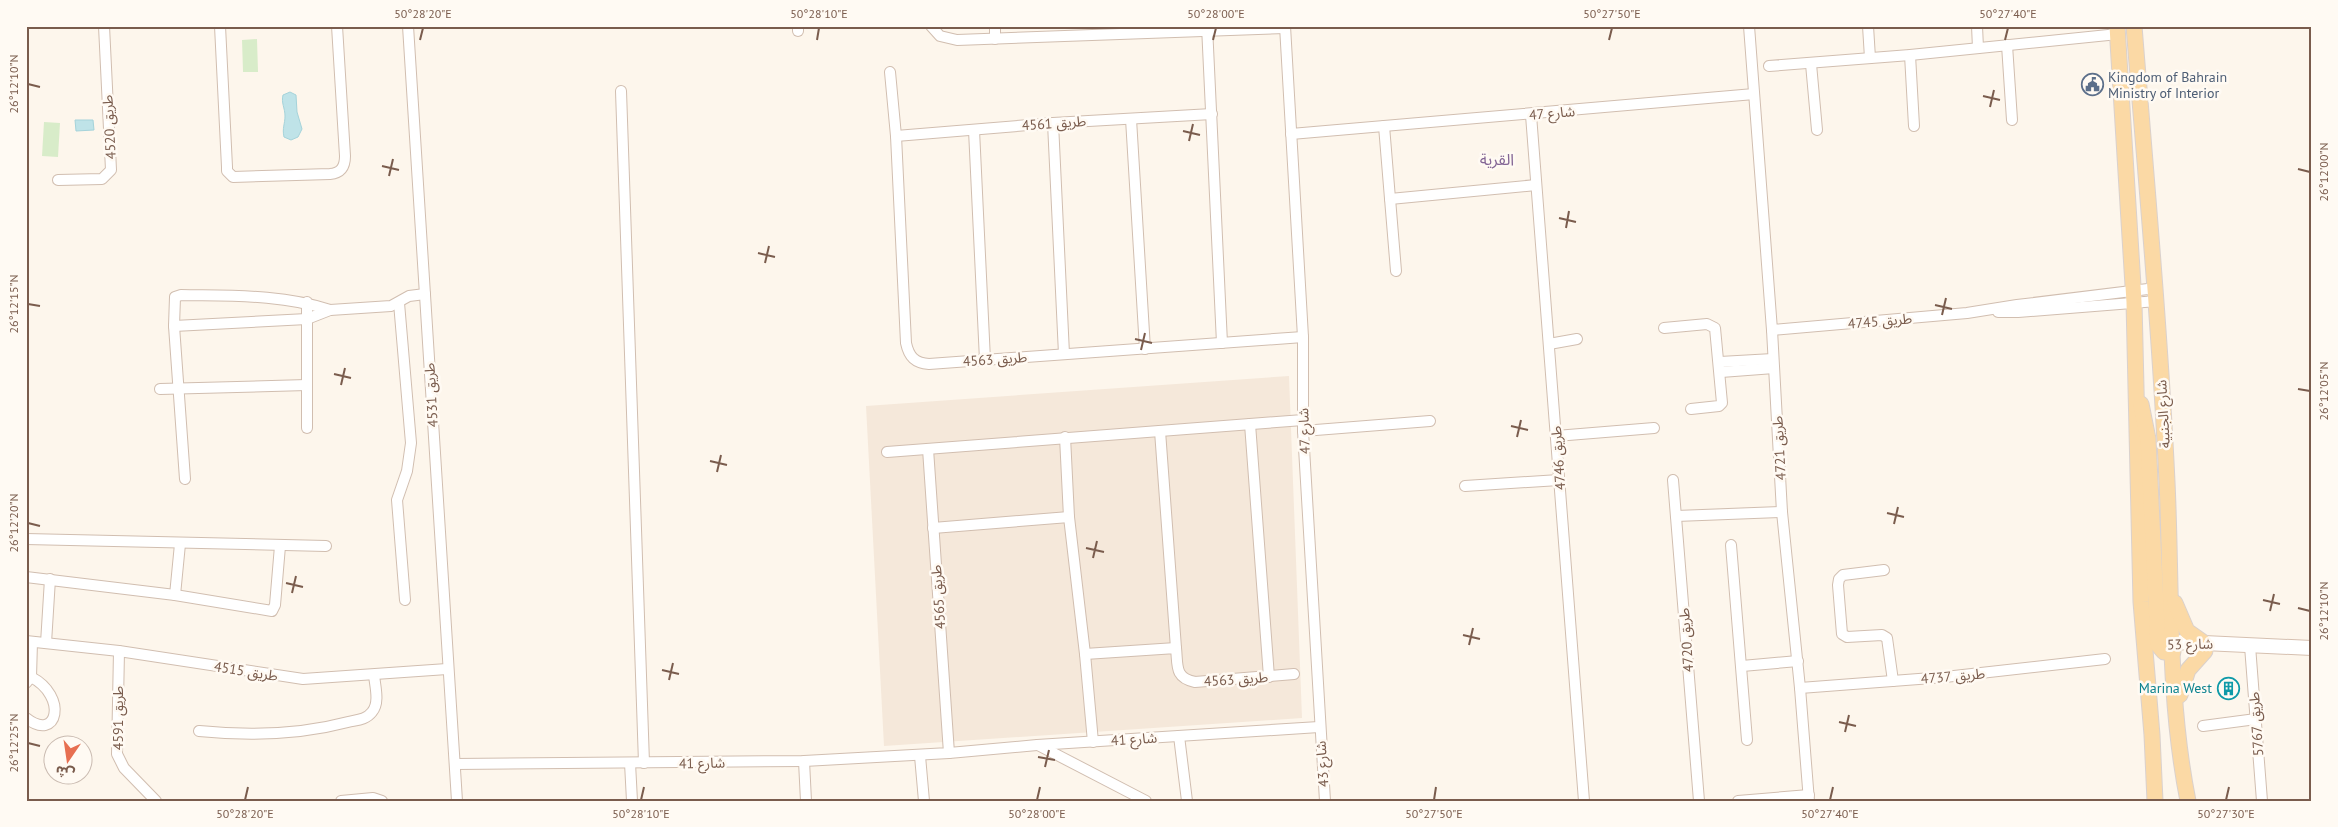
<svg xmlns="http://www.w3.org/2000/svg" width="2338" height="827" font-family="'PT Sans','Noto Sans Arabic',sans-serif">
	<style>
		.residential { fill: #f5e8da }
		.green { fill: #d8ecc9 }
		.water { fill: #bfe3e8; stroke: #a5d3da }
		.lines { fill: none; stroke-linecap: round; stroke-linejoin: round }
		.street-casing { stroke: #d1beb0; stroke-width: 12 }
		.secondary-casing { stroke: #d6c0b0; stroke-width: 16 }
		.primary-casing { stroke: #dad1cd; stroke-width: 17 }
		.street { stroke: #fff; stroke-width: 10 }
		.secondary { stroke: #fff; stroke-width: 14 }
		.primary { stroke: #fbd9a5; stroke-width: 15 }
		.ticks { fill: none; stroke: #7a5c4d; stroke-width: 2 }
		.labels { text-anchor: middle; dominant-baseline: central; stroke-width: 5; stroke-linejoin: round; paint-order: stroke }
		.service-label { font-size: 14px; fill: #4e5e75; stroke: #fffaf3; text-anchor: start }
		.street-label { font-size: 14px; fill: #7a5c4d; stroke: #fffaf3 }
		.culture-label { font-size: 14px; fill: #0d838f; stroke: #fffaf3; text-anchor: end }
		.quarter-label { font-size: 16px; fill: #846695; stroke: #fffaf3 }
		.neatline { fill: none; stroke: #7a5c4d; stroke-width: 2 }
		.ticks-label { font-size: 12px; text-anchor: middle; fill: #7a5c4d }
	</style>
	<rect width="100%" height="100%" fill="#fdf6ec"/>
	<!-- residential -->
	<polygon class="residential" points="1289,376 1302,718 884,746 866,406"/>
	<!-- green -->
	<g class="green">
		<polygon points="257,39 258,72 243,72 242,40"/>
		<polygon points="44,122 60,123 58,157 42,156"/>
	</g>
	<!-- water -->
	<g class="water">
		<path d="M290,92L296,95L297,112L302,129L298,137L291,140L284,137C282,128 285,124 285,116C285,108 281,103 283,95Z"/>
		<polygon points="75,120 93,120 94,130 76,131"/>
	</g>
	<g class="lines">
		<defs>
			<g id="street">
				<path d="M220,26L227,167V171L233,177L330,174C341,173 345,167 345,156L337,26"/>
				<polyline points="408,26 457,801"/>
				<polyline points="798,26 798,31"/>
				<polyline points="931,26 940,36 957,40 1285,28"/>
				<polyline points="995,26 995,39"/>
				<polyline points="1207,26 1222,343"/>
				<polyline points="1285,26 1303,337 1303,431 1325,801"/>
				<polyline points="1749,26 1772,330 1782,512 1800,688 1809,801"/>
				<polyline points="1868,26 1870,58"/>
				<polyline points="1977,26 1978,48"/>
				<polyline points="2007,45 2012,120"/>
				<polyline points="1910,55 1914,126"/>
				<polyline points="1811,64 1817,130"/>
				<polyline points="1769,66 1910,55 2118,34"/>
				<path d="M890,72L896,136L906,343C909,357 915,363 929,364L1303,337"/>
				<polyline points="621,91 644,763"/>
				<polyline points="1531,115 1584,801"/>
				<polyline points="1131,119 1145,349"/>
				<polyline points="1053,123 1064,354"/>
				<polyline points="1384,126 1396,271"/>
				<polyline points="974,130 985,360"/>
				<polyline points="1291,134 1754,94"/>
				<polyline points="896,136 1053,123 1212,114"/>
				<polyline points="58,180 102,179 111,170 104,26"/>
				<polyline points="1390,199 1536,185"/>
				<polyline points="307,302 307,428"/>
				<polyline points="399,303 411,443 407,471 397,500 405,600"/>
				<polyline points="1998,312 2018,312 2157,301"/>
				<polyline points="174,326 307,319 330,310 391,306 409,296 425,294"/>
				<polyline points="1664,328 1707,324 1715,328 1722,403 1719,406 1691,409"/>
				<polyline points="1772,330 1967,313 2017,305 2156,288"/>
				<polyline points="1549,344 1577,339"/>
				<polyline points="1720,362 1773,359"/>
				<polyline points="1721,372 1774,368"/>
				<polyline points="160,389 307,385"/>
				<polyline points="1250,424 1269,677"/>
				<polyline points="1160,431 1176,648"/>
				<polyline points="1303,431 1430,421"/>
				<polyline points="1556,436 1654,428"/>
				<polyline points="1065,437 1069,517 1085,654 1093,742"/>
				<polyline points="887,452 1303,420"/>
				<path d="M185,479L174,326L175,297L181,295C231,296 282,294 330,310"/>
				<polyline points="1673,480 1699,801"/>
				<polyline points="1465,486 1559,480"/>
				<polyline points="1676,516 1782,512"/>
				<polyline points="933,528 1069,517"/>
				<polyline points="26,539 326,546"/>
				<polyline points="1731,545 1747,740"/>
				<polyline points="1884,570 1843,575 1839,579 1838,585 1842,634 1847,637 1882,635 1887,638 1893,681"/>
				<polyline points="26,577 175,595 272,611 275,605 280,546"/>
				<polyline points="175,595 180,544"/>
				<polyline points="26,641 119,651 303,679 447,669"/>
				<polyline points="46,643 50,579"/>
				<polyline points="2250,646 2262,801"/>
				<polyline points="119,651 117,754 124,768 156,801"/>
				<path d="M1085,654L1176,648C1178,665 1174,678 1195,682L1294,674"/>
				<polyline points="1742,666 1798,661"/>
				<polyline points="26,683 31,677 32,642"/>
				<polyline points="1800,688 1945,677 2105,659"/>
				<path d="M26,718C58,743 68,696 31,677"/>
				<polyline points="2203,726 2256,719"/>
				<path d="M199,731C249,736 299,735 348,722C356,720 366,720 372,712C380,703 375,686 374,675"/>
				<polyline points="1179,736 1187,801"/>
				<polyline points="1038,745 1146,801"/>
				<polyline points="949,753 1037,745 1319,727"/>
				<polyline points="920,756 924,801"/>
				<polyline points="804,761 806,801"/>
				<polyline points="630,763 632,801"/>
				<polyline points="455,764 804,761 949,753 928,449"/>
				<polyline points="341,801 373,798 382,801"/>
				<polyline points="1738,801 1809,795"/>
			</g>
			<polyline id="secondary" points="2160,644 2169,642 2204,643 2312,648"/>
			<g id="primary">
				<polyline points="2117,26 2134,302 2141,602 2152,735 2155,801"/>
				<path d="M2134,26C2146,178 2160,330 2167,482C2172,588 2167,696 2188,801"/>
				<polyline points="2141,404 2148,439 2158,645 2164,652 2173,652"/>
				<polyline points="2175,603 2187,631 2204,643"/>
				<polyline points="2180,695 2188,670 2205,651"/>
			</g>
		</defs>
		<!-- street casing -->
		<use href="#street" class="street-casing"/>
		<!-- secondary casing -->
		<use href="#secondary" class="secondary-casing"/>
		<!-- primary casing -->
		<use href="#primary" class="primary-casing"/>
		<!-- street -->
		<use href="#street" class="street"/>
		<!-- secondary -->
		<use href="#secondary" class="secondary"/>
		<!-- primary -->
		<use href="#primary" class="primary"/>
	</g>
	<!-- ticks -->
	<path class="ticks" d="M420,40L423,28M817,40L819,28M1213,40L1216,28M1609,40L1612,28M2005,40L2008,28M28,84L40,87M1983,96L2000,100M1990,107L1994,90M1183,131L1200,135M1189,141L1193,124M382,166L399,170M2298,169L2310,172M389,176L393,159M1559,218L1576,222M1566,228L1569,211M758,253L775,257M765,263L769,246M28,304L40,306M1935,305L1952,309M1942,315L1946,298M1135,339L1152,343M1141,350L1145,333M334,374L351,378M341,385L345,368M2298,389L2310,391M1511,426L1528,430M1517,437L1521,420M710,461L727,465M717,472L721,455M1887,513L1904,517M28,523L40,526M1894,524L1898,507M1086,548L1104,552M1093,558L1097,541M286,583L303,587M292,593L296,576M2263,600L2280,604M2298,608L2310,611M2270,611L2274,594M1463,635L1480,639M1469,645L1473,628M662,670L679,674M669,680L673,663M1839,722L1856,726M1845,732L1849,715M28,743L40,746M1038,757L1055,760M1045,767L1049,750M245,800L248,787M641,800L644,787M1037,800L1040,787M1434,800L1436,787M1830,800L1833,787M2226,800L2229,787"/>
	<!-- icons -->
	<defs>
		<symbol id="civic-ring" viewBox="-11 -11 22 22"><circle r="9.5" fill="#fffaf3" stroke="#5c6f8a" stroke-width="1.5"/><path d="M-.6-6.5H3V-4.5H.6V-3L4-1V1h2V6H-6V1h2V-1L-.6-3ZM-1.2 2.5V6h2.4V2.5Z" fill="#5c6f8a"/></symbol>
		<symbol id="building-ring" viewBox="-11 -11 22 22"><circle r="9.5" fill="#fffaf3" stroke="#0f9aa8" stroke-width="1.5"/><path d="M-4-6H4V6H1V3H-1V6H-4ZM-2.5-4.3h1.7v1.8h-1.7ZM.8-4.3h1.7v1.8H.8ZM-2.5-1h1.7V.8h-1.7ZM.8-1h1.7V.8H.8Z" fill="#0f9aa8"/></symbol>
	</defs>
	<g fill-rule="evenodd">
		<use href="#civic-ring" x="2080" y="72" width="25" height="25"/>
		<use href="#building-ring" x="2216" y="676" width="25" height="25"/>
	</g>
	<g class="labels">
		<!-- service labels -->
		<g class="service-label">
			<text x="2108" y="77">Kingdom of Bahrain<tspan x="2108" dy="16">Ministry of Interior</tspan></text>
		</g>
		<!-- street labels -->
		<g class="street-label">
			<text transform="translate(1552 113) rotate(-5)">شارع 47</text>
			<text transform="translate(1054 123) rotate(-4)">طريق 4561</text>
			<text transform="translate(109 127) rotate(-93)">طريق 4520</text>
			<text transform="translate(1880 321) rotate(-5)">طريق 4745</text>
			<text transform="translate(995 359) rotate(-4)">طريق 4563</text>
			<text transform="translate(431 395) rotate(-93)">طريق 4531</text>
			<text transform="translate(2163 414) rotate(-93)">شارع الجنبية</text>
			<text transform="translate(1304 431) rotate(-92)">شارع 47</text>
			<text transform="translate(1779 448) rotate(-93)">طريق 4721</text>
			<text transform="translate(1558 458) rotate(-94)">طريق 4746</text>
			<text transform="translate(938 597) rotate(-94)">طريق 4565</text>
			<text transform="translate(1686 640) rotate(-94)">طريق 4720</text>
			<text transform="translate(2190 644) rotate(-1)">شارع 53</text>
			<text transform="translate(246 671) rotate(9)">طريق 4515</text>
			<text transform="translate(1953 676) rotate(-5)">طريق 4737</text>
			<text transform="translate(1236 679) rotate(-4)">طريق 4563</text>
			<text transform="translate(118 718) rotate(-90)">طريق 4591</text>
			<text transform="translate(2256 724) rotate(-94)">طريق 5767</text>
			<text transform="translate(1134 739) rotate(-4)">شارع 41</text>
			<text transform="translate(702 763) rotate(-1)">شارع 41</text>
			<text transform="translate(1322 764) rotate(-94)">شارع 43</text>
		</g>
		<!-- culture labels -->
		<g class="culture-label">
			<text x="2212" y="688">Marina West</text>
		</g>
		<!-- quarter labels -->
		<g class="quarter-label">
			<text x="1497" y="159">القرية</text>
		</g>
	</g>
	<!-- border -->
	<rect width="2338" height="827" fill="none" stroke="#fffaf3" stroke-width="55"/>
	<!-- north arrow -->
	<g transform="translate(68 760) rotate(193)"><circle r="24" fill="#fffaf3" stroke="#cabbb1"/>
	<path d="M0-4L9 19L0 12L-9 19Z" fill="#e76f51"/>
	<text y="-8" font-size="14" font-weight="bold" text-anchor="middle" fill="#7a5c4d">ش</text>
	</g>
	<rect x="28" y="28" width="2282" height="772" class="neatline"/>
	<g class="ticks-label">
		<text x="423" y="18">50°28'20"E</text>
		<text x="819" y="18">50°28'10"E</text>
		<text x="1216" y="18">50°28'00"E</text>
		<text x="1612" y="18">50°27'50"E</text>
		<text x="2008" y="18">50°27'40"E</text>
		<text transform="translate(14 84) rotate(-90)" y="4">26°12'10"N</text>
		<text transform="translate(2324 172) rotate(-90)" y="4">26°12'00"N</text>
		<text transform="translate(14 304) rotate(-90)" y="4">26°12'15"N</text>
		<text transform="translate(2324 391) rotate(-90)" y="4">26°12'05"N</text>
		<text transform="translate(14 523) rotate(-90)" y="4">26°12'20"N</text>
		<text transform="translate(2324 611) rotate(-90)" y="4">26°12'10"N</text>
		<text transform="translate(14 743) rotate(-90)" y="4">26°12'25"N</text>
		<text x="245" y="818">50°28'20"E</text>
		<text x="641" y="818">50°28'10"E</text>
		<text x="1037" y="818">50°28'00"E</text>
		<text x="1434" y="818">50°27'50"E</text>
		<text x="1830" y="818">50°27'40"E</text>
		<text x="2226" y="818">50°27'30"E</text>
	</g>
</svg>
